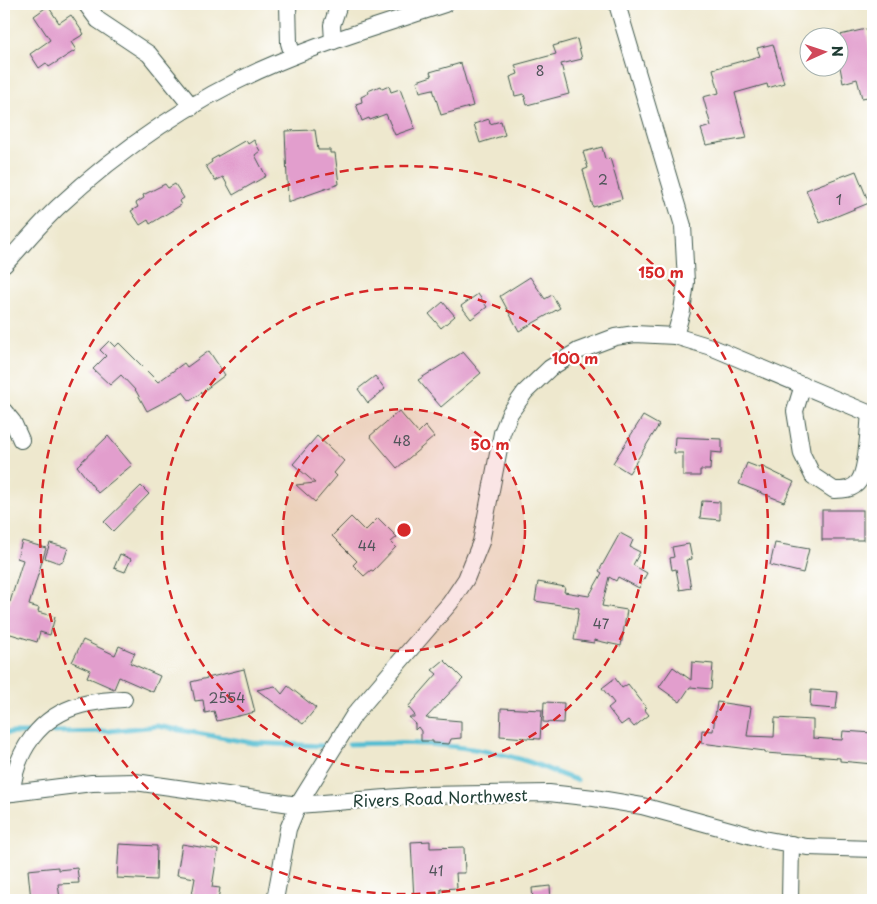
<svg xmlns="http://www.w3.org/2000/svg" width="877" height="904" font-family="'Playpen Sans',sans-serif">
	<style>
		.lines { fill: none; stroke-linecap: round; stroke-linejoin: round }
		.stream { stroke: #56bed2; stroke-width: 5 }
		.building { fill: #e29ecd }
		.minor-casing { stroke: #3e574b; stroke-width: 18 }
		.minor { stroke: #fff; stroke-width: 16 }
		.ring { fill: none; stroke: #d62828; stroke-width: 2.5; stroke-dasharray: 9 6 }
		.labels { text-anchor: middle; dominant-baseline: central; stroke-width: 4.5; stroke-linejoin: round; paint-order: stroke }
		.number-label { font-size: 14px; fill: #50555a }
		.street-label { font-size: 16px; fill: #1f3d34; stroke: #fff }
		.centre { fill: #d62828; stroke: #fff; stroke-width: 2.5 }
		.ring-label { font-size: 15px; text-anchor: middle; font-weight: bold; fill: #d62828; stroke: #fff; stroke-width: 4.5; stroke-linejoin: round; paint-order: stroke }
	</style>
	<rect width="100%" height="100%" fill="#fff"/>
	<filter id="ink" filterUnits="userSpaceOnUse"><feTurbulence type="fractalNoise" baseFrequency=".02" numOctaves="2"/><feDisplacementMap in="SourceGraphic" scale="10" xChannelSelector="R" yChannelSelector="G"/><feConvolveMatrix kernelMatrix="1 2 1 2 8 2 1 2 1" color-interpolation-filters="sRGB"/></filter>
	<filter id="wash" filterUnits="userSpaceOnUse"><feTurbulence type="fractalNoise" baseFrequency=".0096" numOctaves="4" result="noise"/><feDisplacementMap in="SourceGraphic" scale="20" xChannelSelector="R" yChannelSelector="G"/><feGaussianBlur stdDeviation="1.12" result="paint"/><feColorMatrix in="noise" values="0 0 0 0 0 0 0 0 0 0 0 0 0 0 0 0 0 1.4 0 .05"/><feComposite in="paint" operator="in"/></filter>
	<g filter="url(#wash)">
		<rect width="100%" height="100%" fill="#eee8ce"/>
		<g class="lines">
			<!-- stream -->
			<g class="stream">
				<polyline points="53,732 109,731 157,726 253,743 325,746"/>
				<polyline points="4,733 31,733"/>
				<path d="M349,744C405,742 461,743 516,758C537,763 556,774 577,780"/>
			</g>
		</g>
		<g id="blocks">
			<!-- building -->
			<g class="building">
				<polygon points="48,6 59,23 71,15 84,34 71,42 76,50 49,67 46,63 39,68 30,54 50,40 34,16"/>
				<polygon points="866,29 873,65 873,96 862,98 857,79 843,83 840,67 840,35"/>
				<polygon points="577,39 582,59 561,64 569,94 527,105 524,94 515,96 510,77 518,74 515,65 556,54 553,46"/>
				<polygon points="773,44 784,83 768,88 767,84 735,93 747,138 706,145 701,129 711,126 703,97 719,93 713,69 760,56 757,48"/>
				<polygon points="461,63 473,106 441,115 433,89 420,92 417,81 432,76 430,72"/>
				<polygon points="380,86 382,89 389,86 391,92 400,89 415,128 395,135 386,114 370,120 369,118 362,121 356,104 362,102 361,97 369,93 368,91"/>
				<polygon points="489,119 490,124 501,121 505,135 480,143 474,124"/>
				<polygon points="315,130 318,150 330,150 330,153 335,153 339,184 288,202 285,131"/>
				<polygon points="246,140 248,144 254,140 260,151 255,155 266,176 233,195 223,177 215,181 206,166 212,162 211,160"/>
				<polygon points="602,147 605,159 610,158 622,199 593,207 583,170 588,168 583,152"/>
				<polygon points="856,171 869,203 820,223 806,190"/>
				<polygon points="165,184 168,188 175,184 184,198 179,201 181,205 150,224 148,220 140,225 131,211 138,207 136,203 144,198 143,195"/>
				<polygon points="530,277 545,299 552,295 560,308 519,331 500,296"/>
				<polygon points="478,294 487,307 471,319 461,306"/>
				<polygon points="443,302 455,316 441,328 429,314"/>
				<polygon points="109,341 115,347 119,343 158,382 184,363 187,367 209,351 225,375 190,401 183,392 147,411 136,391 121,375 110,385 93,369 106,356 100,350"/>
				<polygon points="463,352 481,373 441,407 418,380"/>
				<polygon points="375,376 385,389 368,403 358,389"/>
				<polygon points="399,411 418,433 425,426 434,437 397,468 370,436"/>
				<polygon points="643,416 659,425 629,473 613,463"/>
				<polygon points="108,436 132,465 98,493 77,466"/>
				<polygon points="317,436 344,461 334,473 337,476 315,502 296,485 315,483 293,464"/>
				<polygon points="675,437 722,439 722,453 711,452 710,470 700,470 700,476 683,476 683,453 674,453"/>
				<polygon points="747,463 760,468 761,466 794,482 784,502 739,484"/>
				<polygon points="141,486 149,494 113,531 104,522"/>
				<polygon points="702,501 720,502 720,520 700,518"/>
				<rect x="822" y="510" width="41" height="30"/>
				<polygon points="351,517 365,531 378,518 397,537 391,542 396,547 373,571 371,570 364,576 353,565 357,561 332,536"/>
				<polygon points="620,533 633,540 630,547 640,552 633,565 647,573 639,588 618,577 616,581 609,577 602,606 627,610 621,646 594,640 594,643 574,640 579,608 535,601 538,582 565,587 564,592 589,596 602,573 599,571"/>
				<polygon points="22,541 46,548 29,605 39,608 38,612 55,617 50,635 40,632 37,642 4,632 4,611 7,601 10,602 23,560 17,558"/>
				<polygon points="50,543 68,548 64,560 59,563 45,558"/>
				<polygon points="775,543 809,549 803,573 770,565"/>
				<polygon points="689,544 692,559 686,560 691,588 680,590 676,569 672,570 670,558 674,557 672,547"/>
				<polygon points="120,554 131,559 125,572 114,568"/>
				<polygon points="83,640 115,655 119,646 135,653 130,663 160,676 153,692 119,677 114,689 87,677 90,670 72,662"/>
				<polygon points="444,660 463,679 426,718 461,721 461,738 451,739 449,744 433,743 433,741 421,741 421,731 418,727 415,730 415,724 409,717 415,717 414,714 408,707 437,674 432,670"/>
				<polygon points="692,662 713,664 711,689 690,687 680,702 659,687 673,667 691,680"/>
				<polygon points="244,669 255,712 217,721 214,711 205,713 203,700 195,701 191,682"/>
				<polygon points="615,678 622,688 628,684 646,707 644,709 649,715 634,727 628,720 621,725 608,708 614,703 602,688"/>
				<polygon points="275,686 282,694 288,686 316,708 303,724 257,690"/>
				<polygon points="811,690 838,692 836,709 810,707"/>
				<polygon points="544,702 564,703 563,723 543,722"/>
				<polygon points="717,702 751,707 747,736 774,737 775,718 813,720 813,738 842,740 843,731 873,733 873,764 840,761 840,758 765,753 765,751 701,743 702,730 713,731"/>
				<polygon points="501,708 542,710 540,739 500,736"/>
				<polygon points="430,841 430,848 464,847 465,873 456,873 457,888 441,889 441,893 435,894 435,900 414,900 411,842"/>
				<polygon points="119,844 157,846 156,880 117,878"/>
				<polygon points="182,844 218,850 212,887 220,888 218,900 191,900 195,878 177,875"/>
				<polygon points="58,867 58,870 77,868 79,883 58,884 60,899 31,900 28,870"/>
				<polygon points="550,886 551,900 533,900 532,888"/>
			</g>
		</g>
	</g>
	<g filter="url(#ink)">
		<use href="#blocks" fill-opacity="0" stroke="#3e574b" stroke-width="1"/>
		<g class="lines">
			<defs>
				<g id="minor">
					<polyline points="86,4 98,20 149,54 192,107"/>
					<polyline points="288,4 289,43 293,56"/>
					<polyline points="617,4 683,226 686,282 682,311 675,336"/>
					<polyline points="333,41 332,25 339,4"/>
					<path d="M4,265C22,246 39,225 58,207C120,149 196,97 274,64C330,40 388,23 445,4"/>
					<path d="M803,385L795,411L802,454L813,476L834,490C843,490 853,490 859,481C868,467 868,430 870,413"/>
					<polyline points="4,411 13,422 21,440"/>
					<path d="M12,793C15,751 40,716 81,705C95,701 110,700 124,699"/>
					<polyline points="4,794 92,783 135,782 298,805 424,795 549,793 594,798 642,806 763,839 807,847 873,849"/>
					<polyline points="275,900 288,829 298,805 354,715 450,603 466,579 481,542 502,433 510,413 525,392 550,368 578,351 615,337 635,334 675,336 711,347 873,415"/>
					<polyline points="790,900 791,844"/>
				</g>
			</defs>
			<!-- minor casing -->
			<use href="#minor" class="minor-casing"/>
			<!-- minor -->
			<use href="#minor" class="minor"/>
		</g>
	</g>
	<!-- distance rings -->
	<circle cx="404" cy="530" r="121" fill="#d62828" fill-opacity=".12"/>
	<g class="ring">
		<circle cx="404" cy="530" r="121"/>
		<circle cx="404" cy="530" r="242"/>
		<circle cx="404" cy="530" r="364"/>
	</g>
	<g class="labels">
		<!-- number labels -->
		<g class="number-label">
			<text x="540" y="70">8</text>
			<text x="603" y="179">2</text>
			<text x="839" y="199">1</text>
			<text x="402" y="440">48</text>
			<text x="367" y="545">44</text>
			<text x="601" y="623">47</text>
			<text x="227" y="697">2554</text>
			<text x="436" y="870">41</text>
		</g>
		<!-- street labels -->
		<g class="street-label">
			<text transform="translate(440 797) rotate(-2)">Rivers Road Northwest</text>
		</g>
	</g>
	<circle cx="404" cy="530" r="8" class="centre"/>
	<g class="ring-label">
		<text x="661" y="278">150 m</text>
		<text x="575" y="364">100 m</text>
		<text x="490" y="450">50 m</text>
	</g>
	<!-- margin -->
	<rect width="877" height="904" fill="none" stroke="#fff" stroke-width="20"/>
	<!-- north arrow -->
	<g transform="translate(824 52) rotate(87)"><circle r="24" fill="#ffffff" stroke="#a5b1ae"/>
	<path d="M0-4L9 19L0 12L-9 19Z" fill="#d1495b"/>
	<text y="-8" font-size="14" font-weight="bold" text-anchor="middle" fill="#1f3d34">N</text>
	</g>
</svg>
